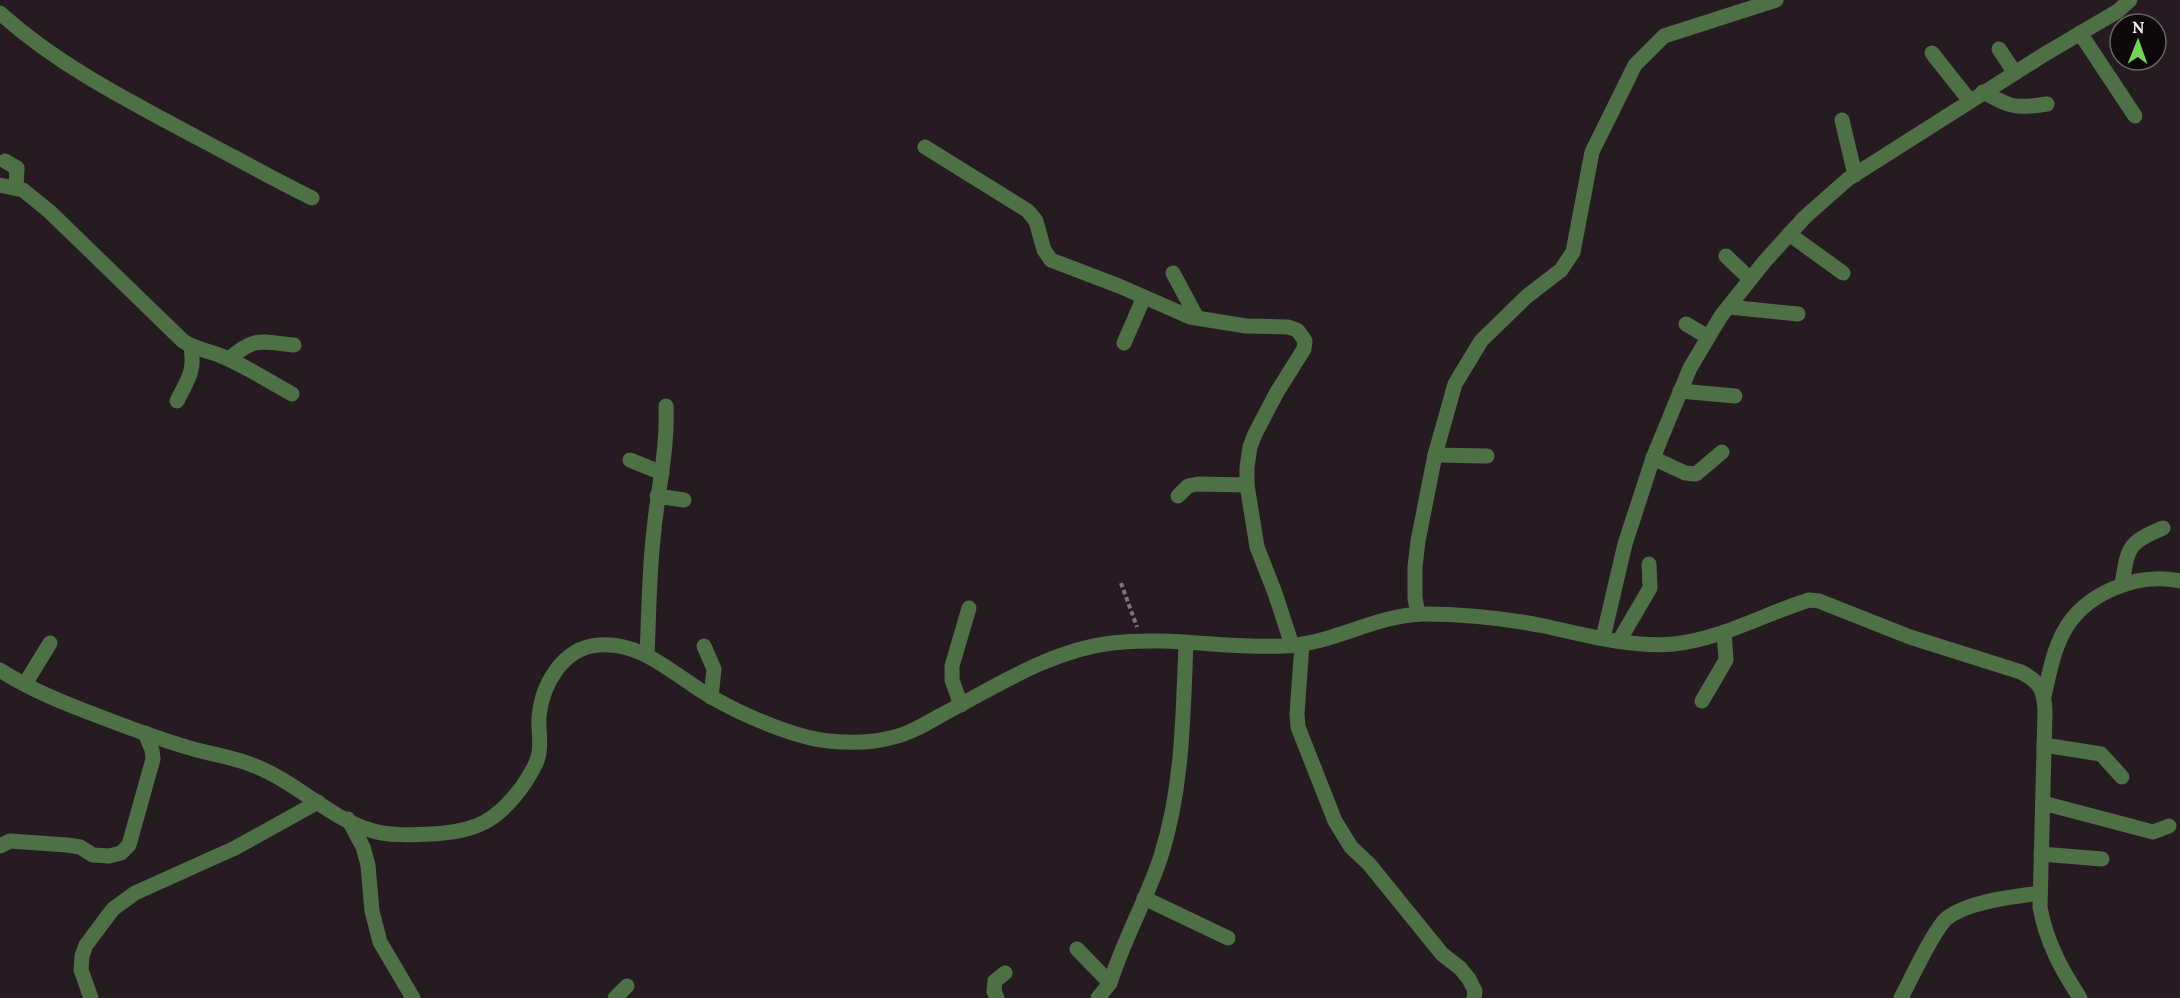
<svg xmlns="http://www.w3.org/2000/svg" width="2180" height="998" font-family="Lora,serif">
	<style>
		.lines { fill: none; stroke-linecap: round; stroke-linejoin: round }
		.path { stroke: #7f747a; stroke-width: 4; stroke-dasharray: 4.5 3; stroke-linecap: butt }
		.minor { stroke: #4e7045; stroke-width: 15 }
	</style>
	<rect width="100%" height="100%" fill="#271b22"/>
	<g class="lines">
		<!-- path -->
		<polyline class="path" points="1121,583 1137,627"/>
		<!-- minor -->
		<g class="minor">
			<path d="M0,13C59,66 129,101 198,138C236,158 273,179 312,198"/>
			<polyline points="2080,33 2135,116"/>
			<polyline points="1999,49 2015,73"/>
			<polyline points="1932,53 1970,101"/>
			<path d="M1983,92C2011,107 2015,109 2047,104"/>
			<polyline points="1842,120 1855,175"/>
			<polyline points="925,147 1028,211 1036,221 1044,250 1051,260 1119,286 1190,317 1246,326 1288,327 1297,330 1301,335 1305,341 1304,349 1277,392 1255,434 1250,447 1247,467 1247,485 1257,547 1275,593 1292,645"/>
			<polyline points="5,161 17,168 16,187"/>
			<path d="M0,185L23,190L50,212L183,341C196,350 212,351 226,358C249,368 270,382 292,394"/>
			<polyline points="1789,234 1843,273"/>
			<polyline points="1726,256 1750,279"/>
			<polyline points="1173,273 1197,318"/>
			<polyline points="1729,307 1798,314"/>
			<polyline points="1686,324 1708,337"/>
			<polyline points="1124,343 1144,297"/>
			<path d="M229,359C256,336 260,342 294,345"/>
			<polyline points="1680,391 1735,396"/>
			<path d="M177,401C188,379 195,372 191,347"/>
			<polyline points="1435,455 1487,456"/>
			<polyline points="1653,458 1685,473 1696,474 1722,452"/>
			<polyline points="630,460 662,473"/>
			<polyline points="657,496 684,500"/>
			<polyline points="1178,496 1188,486 1198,484 1247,485"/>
			<path d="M2122,585C2128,547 2127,543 2163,528"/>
			<polyline points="1418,614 1415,598 1415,567 1418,541 1435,455 1455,384 1481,341 1526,297 1561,270 1573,252 1592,152 1635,65 1664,36 1776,0"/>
			<polyline points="1603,638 1625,544 1653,458 1690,368 1721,316 1765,261 1805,217 1848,179 2045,54 2118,11 2130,0"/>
			<polyline points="1619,641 1650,588 1649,564"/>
			<polyline points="1302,644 1297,714 1298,727 1335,821 1351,847 1369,864 1442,954 1460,968 1469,979 1475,991 1474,998"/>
			<polyline points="704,646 714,669 711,697"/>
			<path d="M647,655C649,613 649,571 654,530C658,488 668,448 666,406"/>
			<path d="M0,670C31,690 66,704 101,717C132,729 164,741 197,750C216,755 236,758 255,766C296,782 328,817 370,830C388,836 412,835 431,834C476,832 498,821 524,784C529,776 536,766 538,757C542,744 538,730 539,717C542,684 563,648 598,645C645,641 677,679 715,699C745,716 796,738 829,741C848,743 871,743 890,738C910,734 927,723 945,713C998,685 1052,650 1112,643C1169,636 1228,649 1285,646C1332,644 1376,615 1423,614C1464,614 1504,618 1544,626C1586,635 1631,648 1674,644C1721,639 1764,614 1809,600L1819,601L1910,637L2021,672C2040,682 2044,689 2045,711L2040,907C2046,941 2061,969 2080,998"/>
			<polyline points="25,684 50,643"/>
			<path d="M2044,696C2049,675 2053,652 2063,633C2084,593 2137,572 2180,581"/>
			<polyline points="1702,701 1726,660 1724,632"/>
			<polyline points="961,705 952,680 952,666 969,608"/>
			<polyline points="2044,745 2101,754 2122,777"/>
			<polyline points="2043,803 2153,832 2169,826"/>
			<polyline points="348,819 363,847 368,865 372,911 380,942 413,998"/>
			<polyline points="0,846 10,841 67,845 80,847 93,855 109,856 121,853 129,845 153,759 152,750 145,733"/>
			<polyline points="2041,854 2102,859"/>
			<polyline points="1144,898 1228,938"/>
			<polyline points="1077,949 1110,983"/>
			<polyline points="91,998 81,970 82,956 86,945 113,909 135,893 235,848 318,802"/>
			<polyline points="615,998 627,986"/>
			<polyline points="997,998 994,991 995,981 1005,973"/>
			<path d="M1098,998L1110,983C1124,939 1147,899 1161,856C1183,787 1183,714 1186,643"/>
			<path d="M1901,998C1910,981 1934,929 1947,918C1969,901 2013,897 2040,893"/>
		</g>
	</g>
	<!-- north arrow -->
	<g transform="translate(2138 42) rotate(1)"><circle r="28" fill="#0d080a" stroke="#696366" stroke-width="1.5"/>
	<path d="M0-4.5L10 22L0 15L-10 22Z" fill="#75d25b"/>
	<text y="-9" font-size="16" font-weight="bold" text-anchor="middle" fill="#f3ebef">N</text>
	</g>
</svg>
